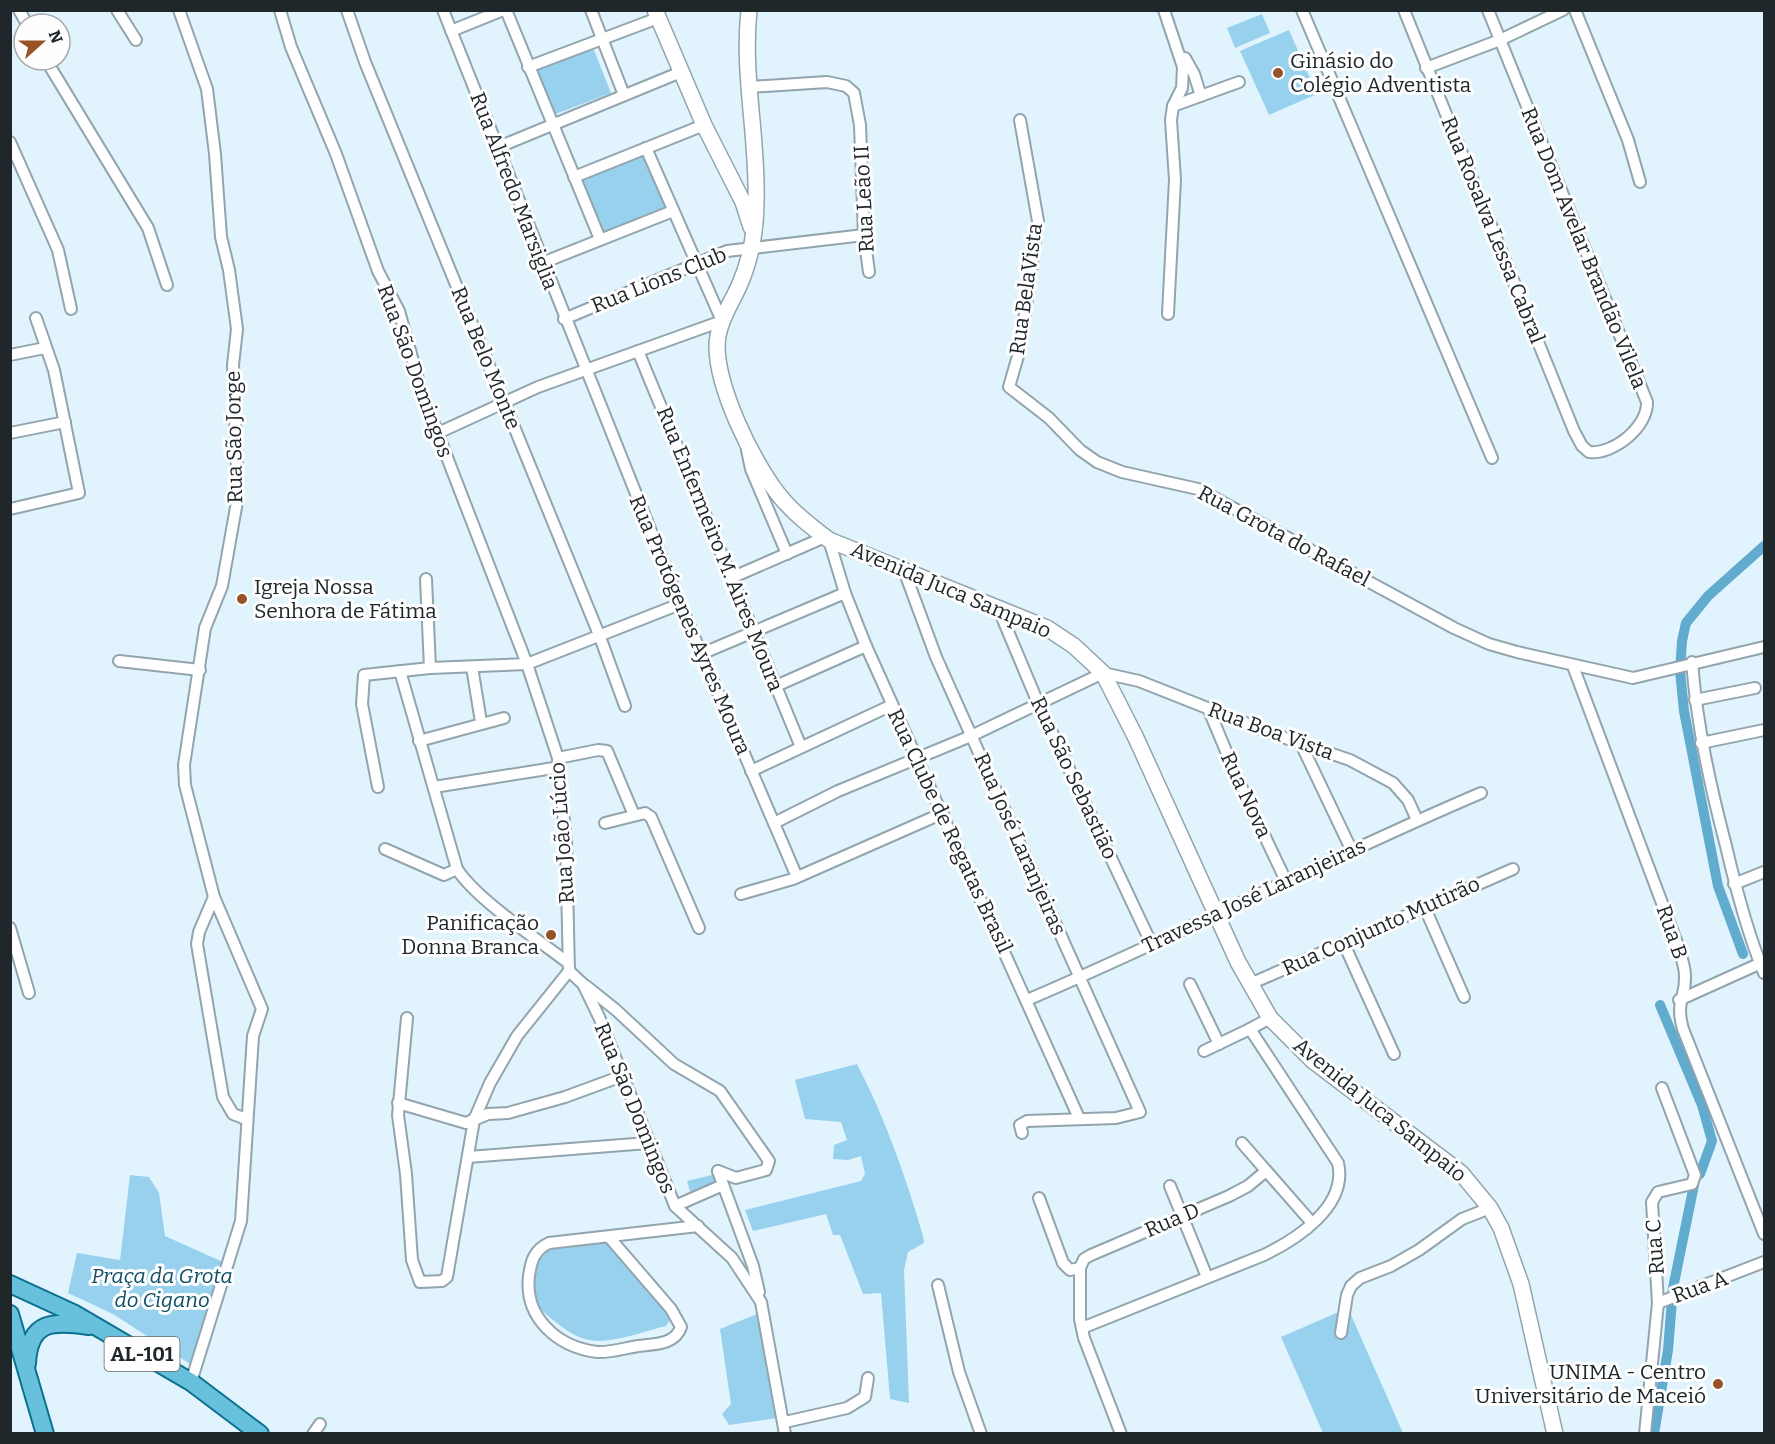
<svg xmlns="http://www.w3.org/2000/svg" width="1775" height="1444" font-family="Bitter,serif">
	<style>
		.park { fill: #97d1ee }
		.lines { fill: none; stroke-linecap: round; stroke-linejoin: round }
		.canal { stroke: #60abce; stroke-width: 10 }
		.street-casing { stroke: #92a4ae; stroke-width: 14 }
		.secondary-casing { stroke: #92a4ae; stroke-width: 18 }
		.primary-casing { stroke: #0c7090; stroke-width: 20 }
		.street { stroke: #fff; stroke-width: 10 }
		.secondary { stroke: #fff; stroke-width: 15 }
		.primary { stroke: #67c1dd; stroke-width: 16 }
		.poi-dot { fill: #985228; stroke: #fefefe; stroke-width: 2 }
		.labels { text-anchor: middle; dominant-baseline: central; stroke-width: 6; stroke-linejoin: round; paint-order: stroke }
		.shield { fill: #fefefe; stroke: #63686a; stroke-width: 1.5 }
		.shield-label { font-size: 20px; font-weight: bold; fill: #20272b }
		.poi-label { font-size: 21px; fill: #20272b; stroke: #fefefe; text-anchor: start }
		.street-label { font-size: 21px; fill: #20272b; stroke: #fefefe }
		.park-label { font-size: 21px; font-style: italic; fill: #0f4e66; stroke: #fefefe }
	</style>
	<rect width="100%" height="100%" fill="#e1f4fe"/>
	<!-- park -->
	<g class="park">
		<polygon points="1262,14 1270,33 1235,48 1227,28"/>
		<polygon points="1289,30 1317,94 1269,115 1240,51"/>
		<polygon points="592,45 611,93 553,115 535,67"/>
		<polygon points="646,154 668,209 600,236 578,180"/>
		<path d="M857,1064C885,1118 906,1177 923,1236L924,1243L908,1252L904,1270L909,1403L890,1399L881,1293L863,1294L840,1235H833L826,1214L753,1231L745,1210L861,1181L865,1174L861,1156L848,1160L833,1159L834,1145L847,1140L841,1122L805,1119L795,1080Z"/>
		<polygon points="716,1174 719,1183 690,1192 687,1181"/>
		<polygon points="130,1175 149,1177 159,1193 165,1236 223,1262 190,1364 113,1314 68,1293 77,1253 120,1260"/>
		<path d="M600,1240L609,1244L671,1318L666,1326C645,1331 620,1341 598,1341C580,1340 571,1334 557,1323C524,1299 527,1284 541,1248Z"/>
		<polygon points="1348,1308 1403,1433 1323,1433 1281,1337"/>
		<polygon points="757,1314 777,1418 729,1425 722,1414 731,1404 720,1329"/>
	</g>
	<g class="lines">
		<!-- canal -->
		<g class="canal">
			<polyline points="1743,954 1718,886 1684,711 1680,671 1682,641 1686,623 1708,596 1764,546"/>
			<polyline points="1660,1005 1702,1105 1712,1141 1700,1174"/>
			<polyline points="1654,1434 1668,1350 1673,1288 1694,1185"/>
		</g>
		<defs>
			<g id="street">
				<polyline points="19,10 27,24"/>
				<polyline points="117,10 136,40"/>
				<polyline points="179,10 207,89 215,154 221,237 229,270 237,329 233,365 238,496 222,586 205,628 184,765 185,785 214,897 262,1009 253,1036 241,1221 191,1382"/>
				<polyline points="280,10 291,47 336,154 378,271 399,311 421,390 527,664 558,758 566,842 569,971"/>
				<polyline points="347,10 365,62 600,637 625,706"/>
				<polyline points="443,10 680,604 797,877"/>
				<polyline points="506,10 600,239"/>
				<polyline points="591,10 624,95"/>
				<polyline points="1164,10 1183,67 1182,88 1173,106 1171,120 1175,180 1168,314"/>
				<polyline points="1302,10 1492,458"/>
				<path d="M1404,10L1574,431L1582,446L1589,452C1613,455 1648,427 1647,402L1488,10"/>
				<polyline points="1575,10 1628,140 1640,182"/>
				<polyline points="451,31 503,10"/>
				<polyline points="1185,58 1194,74 1201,96"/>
				<polyline points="46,60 148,228 167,285"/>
				<polyline points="528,67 658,18"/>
				<polyline points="1426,68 1500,40 1563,10"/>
				<polyline points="749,87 827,82 846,86 854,93 860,125 864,235 869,272"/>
				<polyline points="1173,106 1239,82"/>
				<polyline points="1020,120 1038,221 1020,349 1009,387 1049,418 1080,450 1097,462 1122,472 1198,489 1454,628 1489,644 1517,652 1633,678 1764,647"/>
				<polyline points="10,142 58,250 71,309"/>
				<polyline points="496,148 681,72"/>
				<polyline points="574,177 704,125"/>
				<polyline points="542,263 673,211"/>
				<polyline points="564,319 727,251 864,235"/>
				<polyline points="638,351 801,747"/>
				<polyline points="10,355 45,348"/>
				<polyline points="10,433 65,422"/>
				<polyline points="438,433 538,387 722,321 646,148"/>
				<polyline points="747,450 751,469 787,554"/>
				<polyline points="10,509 79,493 54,370 36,318"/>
				<polyline points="829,540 845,593 866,646 1079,1118"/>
				<polyline points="905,573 936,657 1140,1112 1116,1118 1027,1121 1020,1125 1022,1133"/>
				<polyline points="731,578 825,537"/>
				<polyline points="426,579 430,668"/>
				<polyline points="999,610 1038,703 1152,945"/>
				<polyline points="701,654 845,593"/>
				<polyline points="119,661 200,670"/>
				<path d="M1692,662C1697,726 1710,785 1726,846C1736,889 1747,932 1764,973"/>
				<path d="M1573,666L1677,943C1680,953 1685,965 1685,976C1686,998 1675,1001 1683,1029L1764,1234"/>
				<polyline points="472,667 481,722"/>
				<path d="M400,671L457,869C476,899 537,939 567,962"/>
				<polyline points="776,686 866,646"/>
				<polyline points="1695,700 1755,688"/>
				<polyline points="1208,708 1239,782 1286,881"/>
				<polyline points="419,741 504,718"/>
				<polyline points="1701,743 1764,730"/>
				<polyline points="1301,744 1351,849"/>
				<polyline points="558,758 598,750 607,751 634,815"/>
				<polyline points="751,771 892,705"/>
				<polyline points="378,787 362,704 364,675 430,668 527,664 680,604"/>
				<polyline points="434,787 560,767"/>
				<polyline points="605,823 645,813 651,817 699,928"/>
				<polyline points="774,823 838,791 971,736 1103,673 1139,681 1268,732 1350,760 1393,783 1408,800 1417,820"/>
				<polyline points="385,849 444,875 457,869"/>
				<polyline points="1734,884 1764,872"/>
				<polyline points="741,894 793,879 943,813"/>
				<polyline points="214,897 199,932 197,944 223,1097 233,1114 246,1119"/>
				<polyline points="1424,906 1464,997"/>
				<polyline points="10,928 29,993"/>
				<polyline points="1344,944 1394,1054"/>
				<polyline points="569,971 583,984 599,1017 675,1206 732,1258 761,1302 785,1434"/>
				<polyline points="1190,984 1219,1044"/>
				<polyline points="1250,984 1513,869"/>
				<polyline points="586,986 616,1010 674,1064 720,1091 769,1161 766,1170 736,1178 718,1171"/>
				<path d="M1027,1000C1180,935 1328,858 1481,793"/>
				<polyline points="1679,1000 1761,963"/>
				<polyline points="407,1018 398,1115 406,1174 412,1260 420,1282 442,1281 447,1277 474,1120 490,1083 517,1036 569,971"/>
				<polyline points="1204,1051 1250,1029"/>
				<polyline points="398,1103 466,1123 488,1114 508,1113 565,1097 622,1076"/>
				<polyline points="1242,1143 1312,1223"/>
				<polyline points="468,1157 648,1143"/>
				<polyline points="718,1171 753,1266 759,1292"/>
				<polyline points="1170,1186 1207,1277"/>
				<polyline points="1039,1198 1063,1263 1070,1270 1080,1268 1080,1319 1084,1338 1121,1434"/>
				<polyline points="675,1206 723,1185"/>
				<path d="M609,1237L671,1309L681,1327C675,1345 654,1344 638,1346C625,1348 610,1353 597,1352C557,1347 524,1317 529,1276C531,1261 534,1250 549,1243L698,1226"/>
				<polyline points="1080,1268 1084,1259 1091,1255 1229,1196 1248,1186 1266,1171"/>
				<polyline points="938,1285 959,1372 981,1434"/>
				<polyline points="1658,1303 1764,1262"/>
				<path d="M1082,1328L1264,1255C1297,1239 1348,1206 1338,1163L1250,1029L1270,1018"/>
				<polyline points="1341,1333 1347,1295 1351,1286 1360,1278 1391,1266 1419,1250 1462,1219 1490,1208"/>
				<polyline points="785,1422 847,1408 865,1397 868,1378"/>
				<polyline points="313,1434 320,1424"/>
				<polyline points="1645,1434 1658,1303 1652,1202 1658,1192 1692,1184 1695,1175 1662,1088"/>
			</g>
			<g id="secondary">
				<polyline points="655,10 704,125 743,202 751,227"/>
				<path d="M749,10C742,74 758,138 756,201C756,231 751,259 739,286C732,302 721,317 718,336C710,378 756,470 784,501C797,516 813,528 829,540L1047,628L1074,646L1103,673L1136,738L1238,962L1270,1018L1312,1060L1461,1173L1490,1208L1501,1228L1521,1284L1555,1434"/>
			</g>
			<g id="primary">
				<polyline points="10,1284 73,1313 191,1382 260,1434"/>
				<polyline points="10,1314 45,1434"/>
				<path d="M27,1364C29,1320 53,1321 89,1326"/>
			</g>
		</defs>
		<!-- street casing -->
		<use href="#street" class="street-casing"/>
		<!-- secondary casing -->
		<use href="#secondary" class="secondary-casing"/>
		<!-- primary casing -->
		<use href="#primary" class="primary-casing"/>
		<!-- street -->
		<use href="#street" class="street"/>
		<!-- secondary -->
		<use href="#secondary" class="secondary"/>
		<!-- primary -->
		<use href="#primary" class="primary"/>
	</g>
	<!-- markers -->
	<g class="poi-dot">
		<circle cx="1278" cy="73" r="6"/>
		<circle cx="242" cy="599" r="6"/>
		<circle cx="551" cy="935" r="6"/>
		<circle cx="1718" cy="1384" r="6"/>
	</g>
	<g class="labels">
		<!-- shield labels -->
		<rect class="shield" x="104.5" y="1337" width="75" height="34" rx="4.5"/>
		<g class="shield-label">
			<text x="142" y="1354">AL-101</text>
		</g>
		<!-- poi labels -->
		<g class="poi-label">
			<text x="1290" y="61">Ginásio do<tspan x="1290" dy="24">Colégio Adventista</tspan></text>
			<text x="254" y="587">Igreja Nossa<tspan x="254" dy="24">Senhora de Fátima</tspan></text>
			<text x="539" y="923" text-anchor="end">Panificação<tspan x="539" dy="24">Donna Branca</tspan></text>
			<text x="1706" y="1372" text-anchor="end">UNIMA - Centro<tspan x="1706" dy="24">Universitário de Maceió</tspan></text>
		</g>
		<!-- street labels -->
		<g class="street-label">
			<text transform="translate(514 191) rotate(69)">Rua Alfredo Marsiglia</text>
			<text transform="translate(864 199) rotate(-93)">Rua Leão II</text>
			<text transform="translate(1493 230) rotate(68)">Rua Rosalva Lessa Cabral</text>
			<text transform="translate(1584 248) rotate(68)">Rua Dom Avelar Brandão Vilela</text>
			<text transform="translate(659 280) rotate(-22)">Rua Lions Club</text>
			<text transform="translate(1026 289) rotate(-82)">Rua BelaVista</text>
			<text transform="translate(486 358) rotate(68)">Rua Belo Monte</text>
			<text transform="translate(415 371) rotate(70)">Rua São Domingos</text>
			<text transform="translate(234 437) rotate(-91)">Rua São Jorge</text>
			<text transform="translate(1284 536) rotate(28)">Rua Grota do Rafael</text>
			<text transform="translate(720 549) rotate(68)">Rua Enfermeiro M. Aires Moura</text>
			<text transform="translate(951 590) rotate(23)">Avenida Juca Sampaio</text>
			<text transform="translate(690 625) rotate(67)">Rua Protógenes Ayres Moura</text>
			<text transform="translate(1271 731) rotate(20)">Rua Boa Vista</text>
			<text transform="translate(1074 778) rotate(65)">Rua São Sebastião</text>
			<text transform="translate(1246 795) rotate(65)">Rua Nova</text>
			<text transform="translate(950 831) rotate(65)">Rua Clube de Regatas Brasil</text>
			<text transform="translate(562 833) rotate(-94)">Rua João Lúcio</text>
			<text transform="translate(1020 844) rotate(66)">Rua José Laranjeiras</text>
			<text transform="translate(1254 896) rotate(-25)">Travessa José Laranjeiras</text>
			<text transform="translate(1381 926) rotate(-24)">Rua Conjunto Mutirão</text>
			<text transform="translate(1672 932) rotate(71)">Rua B</text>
			<text transform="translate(635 1108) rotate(68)">Rua São Domingos</text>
			<text transform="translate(1380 1110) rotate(39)">Avenida Juca Sampaio</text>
			<text transform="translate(1172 1220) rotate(-23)">Rua D</text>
			<text transform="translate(1655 1247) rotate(-94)">Rua C</text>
			<text transform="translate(1700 1287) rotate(-20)">Rua A</text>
		</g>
		<!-- park labels -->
		<g class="park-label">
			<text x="162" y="1276">Praça da Grota<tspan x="162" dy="24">do Cigano</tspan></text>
		</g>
	</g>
	<!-- border -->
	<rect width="1775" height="1444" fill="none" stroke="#20272b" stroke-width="24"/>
	<!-- north arrow -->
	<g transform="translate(42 42) rotate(69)"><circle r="28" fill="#fefefe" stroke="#a5a8aa" stroke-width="1.5"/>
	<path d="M0-4.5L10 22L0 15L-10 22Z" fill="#985228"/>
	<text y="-9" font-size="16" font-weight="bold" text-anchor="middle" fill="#20272b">N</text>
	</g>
</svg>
